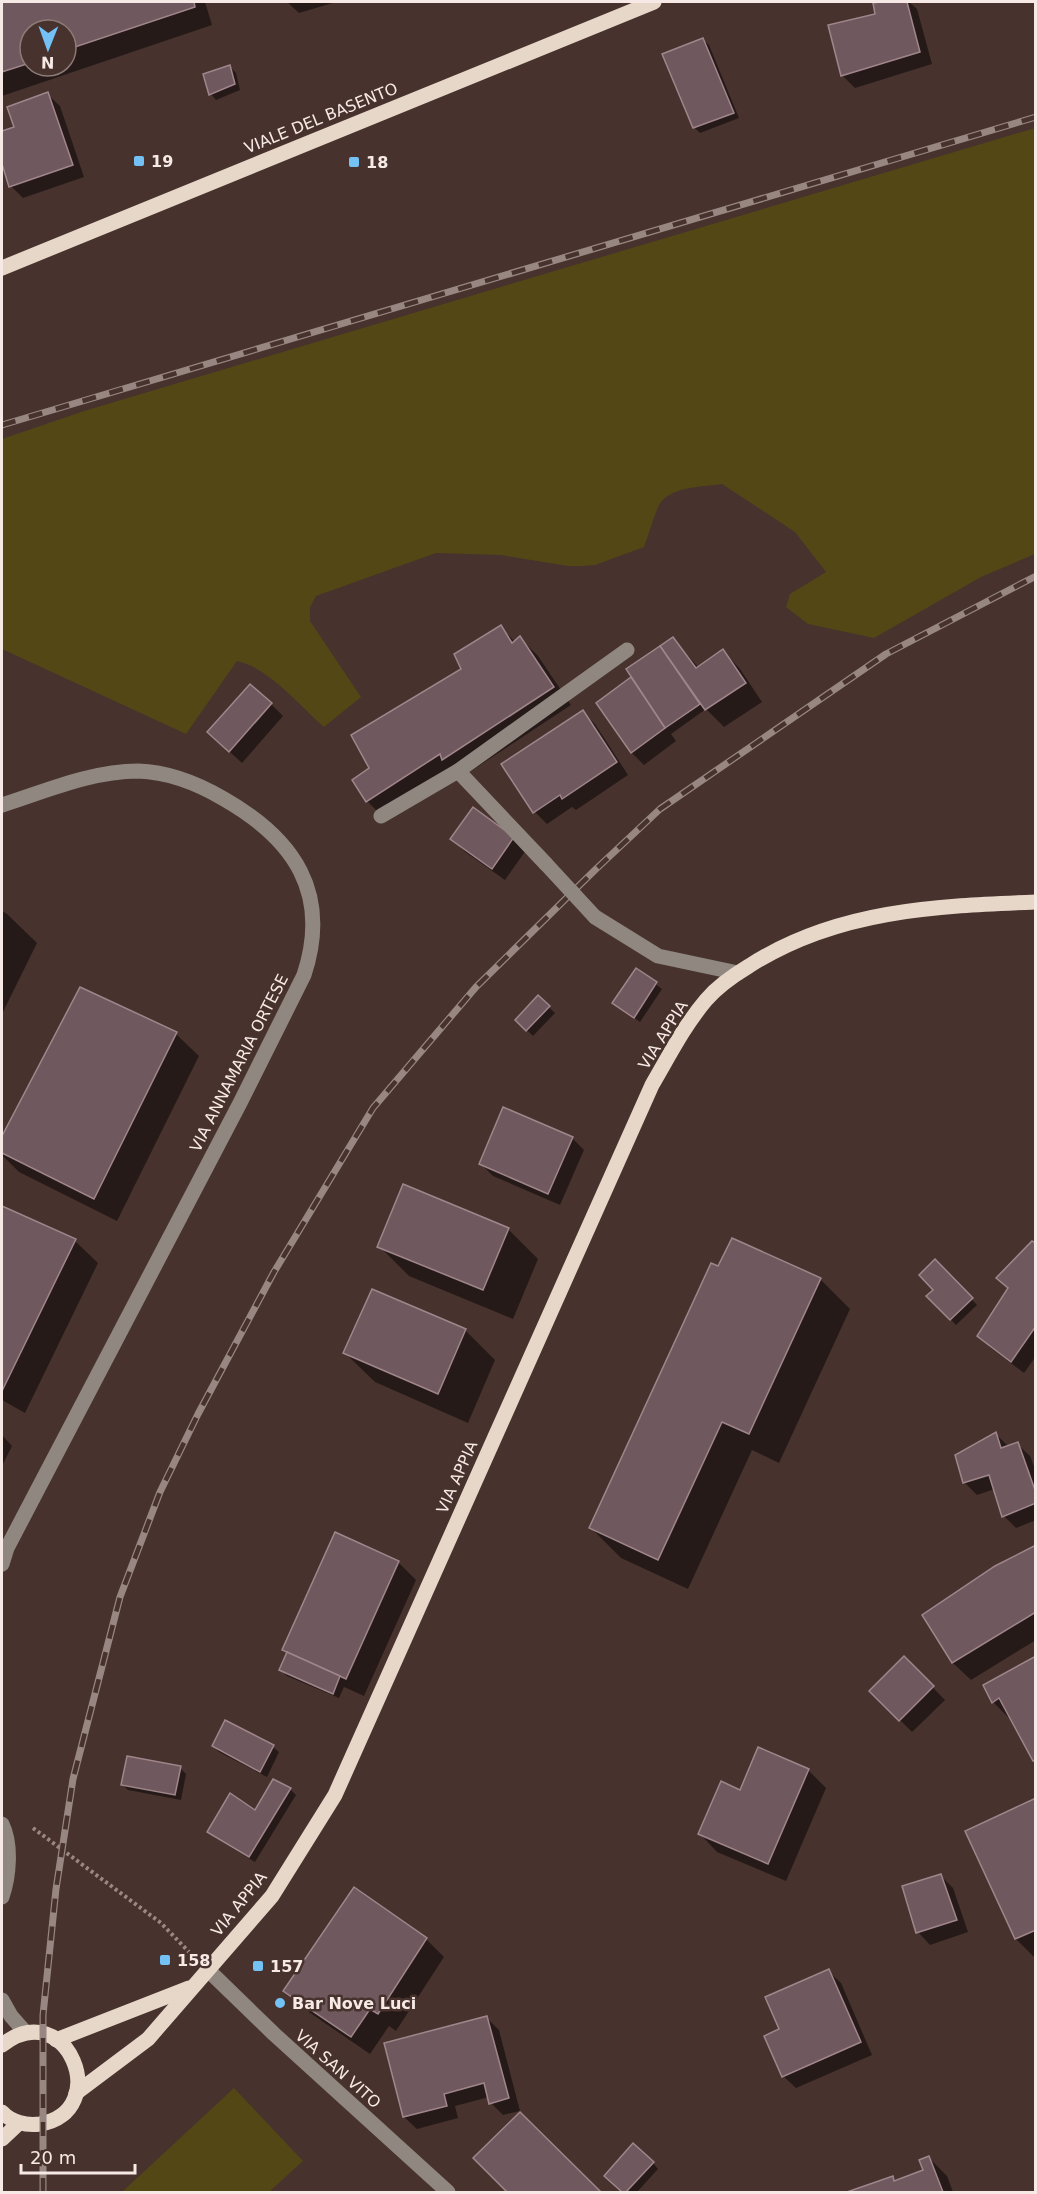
<svg xmlns="http://www.w3.org/2000/svg" width="1037" height="2194" font-family="'DejaVu Sans',sans-serif">
	<style>
		.green { fill: #534716 }
		.shadow { fill: #0007; fill-rule: evenodd }
		.building { fill: #70595e; stroke: #a0868c; stroke-width: 1.5 }
		.lines { fill: none; stroke-linecap: round; stroke-linejoin: round }
		.path { stroke: #9a8884; stroke-width: 4; stroke-dasharray: 3 3; stroke-linecap: butt }
		.minor { stroke: #8f8780; stroke-width: 15 }
		.major { stroke: #e7d7c8; stroke-width: 15 }
		.rail-casing { stroke: #978681; stroke-width: 7 }
		.rail { stroke: #47322d; stroke-width: 4.5; stroke-dasharray: 14; stroke-linecap: butt }
		.minor-bridge { stroke: #8f8780; stroke-width: 15 }
		.poi-dot { fill: #73c1f5; stroke: #47322d; stroke-width: 2 }
		.labels { text-anchor: middle; dominant-baseline: central; stroke-width: 5; stroke-linejoin: round; paint-order: stroke }
		.street-label { font-size: 16px; fill: #f7e9e6; stroke: #47322d }
		.poi-label { font-size: 16px; font-weight: bold; fill: #f7e9e6; stroke: #47322d; text-anchor: start }
	</style>
	<rect width="100%" height="100%" fill="#47322d"/>
	<!-- green -->
	<g class="green">
		<path d="M1035,128V554L981,577L874,638L808,624L786,607L790,594L826,572L795,532L722,484C703,487 670,486 659,505C653,518 649,534 644,547L595,565L581,566H568L501,555L436,553L316,596L310,607V621L361,697L324,727C299,705 269,668 237,661L186,734L2,649V439L84,411Z"/>
		<polygon points="234,2088 303,2161 269,2192 122,2192"/>
	</g>
	<!-- shadow -->
	<g class="shadow">
		<path d="M2,2H205L212,25L2,96ZM30,30H66V66H30Z"/>
		<polygon points="287,2 336,2 299,13"/>
		<polygon points="886,2 909,2 917,9 932,64 855,88 842,75 877,15 875,4"/>
		<polygon points="703,40 709,45 739,118 700,133 694,127"/>
		<polygon points="230,67 236,73 240,90 216,100 211,94"/>
		<polygon points="47,94 60,106 84,177 23,198 11,186 2,159 2,133 16,128"/>
		<polygon points="501,627 515,642 520,638 538,656 571,705 462,777 385,819 367,801 371,768"/>
		<polygon points="673,639 699,668 723,651 740,669 762,702 724,727 706,709 671,734 676,741 644,765 632,753 598,703 631,679 638,687 628,669"/>
		<polygon points="271,704 283,716 242,763 221,744"/>
		<polygon points="583,712 595,724 628,775 576,810 572,807 547,824 535,812"/>
		<polygon points="513,838 526,850 505,880 464,851 452,839"/>
		<polygon points="2,911 7,914 37,943 2,1014"/>
		<polygon points="637,970 662,989 640,1022 614,1003"/>
		<polygon points="81,989 176,1034 199,1056 117,1221 19,1172 2,1155 2,1140"/>
		<polygon points="538,997 555,1013 533,1036 517,1020"/>
		<polygon points="572,1138 584,1150 560,1205 493,1176 481,1164"/>
		<polygon points="2,1208 75,1241 98,1263 25,1413 2,1400"/>
		<polygon points="508,1229 538,1259 513,1319 409,1276 379,1246"/>
		<polygon points="1036,1245 1036,1356 1024,1373 991,1348 979,1336"/>
		<polygon points="935,1261 977,1305 956,1325 928,1296 935,1290"/>
		<polygon points="719,1268 820,1279 850,1309 779,1463 752,1450 688,1589 621,1558 591,1528"/>
		<polygon points="465,1330 495,1360 468,1423 375,1382 345,1353"/>
		<polygon points="996,1434 1009,1447 1017,1444 1030,1456 1036,1472 1036,1520 1016,1528 1004,1516 995,1489 977,1495 964,1482"/>
		<polygon points="2,1435 12,1446 2,1466"/>
		<polygon points="1036,1547 1036,1640 971,1680 953,1663 924,1616"/>
		<polygon points="398,1562 416,1580 364,1696 344,1687 339,1698 287,1676 281,1670 288,1654 284,1650"/>
		<polygon points="904,1658 945,1700 912,1732 871,1691"/>
		<polygon points="1036,1658 1036,1762 1011,1720 993,1702"/>
		<polygon points="213,1746 273,1747 279,1752 267,1777 219,1752"/>
		<polygon points="180,1768 186,1774 181,1800 128,1790 122,1784"/>
		<polygon points="808,1770 826,1788 786,1881 717,1852 700,1834 740,1792"/>
		<polygon points="290,1789 296,1795 255,1862 214,1837 209,1831 256,1812"/>
		<polygon points="1036,1799 1036,1956 1034,1957 1016,1939 967,1832"/>
		<polygon points="941,1876 953,1888 968,1932 930,1945 918,1932"/>
		<polygon points="426,1939 444,1957 396,2031 389,2026 370,2054 303,2008 285,1991"/>
		<polygon points="828,1971 841,1983 872,2055 796,2088 783,2076"/>
		<polygon points="487,2018 499,2030 520,2111 503,2115 491,2103 489,2097 455,2106 458,2118 417,2129 404,2117"/>
		<polygon points="520,2114 599,2192 510,2192 475,2158"/>
		<polygon points="929,2158 947,2176 953,2192 852,2192 892,2177 896,2182 925,2171"/>
		<polygon points="653,2163 658,2169 637,2192 623,2192 606,2176"/>
	</g>
	<!-- building -->
	<g class="building">
		<polygon points="2,2 194,2 195,7 66,50 66,30 30,30 30,63 2,72"/>
		<polygon points="880,2 907,2 920,52 841,76 828,25 875,14 873,3"/>
		<polygon points="703,38 734,113 693,128 662,54"/>
		<polygon points="230,65 235,84 209,95 203,74"/>
		<polygon points="48,92 73,165 9,187 2,164 2,131 14,127 7,107"/>
		<polygon points="501,625 512,643 520,636 554,687 442,760 440,754 366,802 352,780 369,768 351,735 461,669 454,654"/>
		<polygon points="673,637 696,668 723,649 746,683 705,710 660,646"/>
		<polygon points="660,646 700,704 665,728 626,669"/>
		<polygon points="631,677 665,728 631,753 596,703"/>
		<polygon points="250,684 272,703 229,752 207,732"/>
		<polygon points="583,710 617,762 562,799 560,795 533,813 501,764"/>
		<polygon points="473,807 514,837 492,869 450,839"/>
		<polygon points="636,968 657,982 634,1018 612,1003"/>
		<polygon points="80,987 177,1032 94,1199 2,1153 2,1136"/>
		<polygon points="538,995 550,1006 526,1031 515,1020"/>
		<polygon points="503,1107 573,1137 548,1194 479,1164"/>
		<polygon points="403,1184 509,1228 483,1290 377,1247"/>
		<polygon points="2,1206 76,1239 2,1391"/>
		<polygon points="732,1238 821,1278 749,1434 722,1422 658,1560 589,1528 711,1263 718,1266"/>
		<polygon points="1032,1241 1036,1243 1036,1326 1011,1362 977,1336 1008,1288 996,1278"/>
		<polygon points="935,1259 973,1298 950,1320 926,1296 933,1290 919,1275"/>
		<polygon points="372,1289 466,1329 438,1394 343,1353"/>
		<polygon points="996,1432 1001,1448 1018,1442 1036,1493 1036,1503 1002,1517 989,1475 963,1483 955,1455"/>
		<polygon points="335,1532 399,1561 346,1679 282,1650"/>
		<polygon points="1036,1545 1036,1612 952,1663 922,1615 995,1566"/>
		<polygon points="287,1652 340,1676 333,1694 279,1670"/>
		<polygon points="904,1656 934,1686 899,1721 869,1691"/>
		<polygon points="1036,1656 1036,1760 1033,1761 999,1698 992,1703 983,1685"/>
		<polygon points="225,1720 274,1745 260,1772 212,1746"/>
		<polygon points="758,1747 809,1769 768,1864 698,1834 721,1781 740,1790"/>
		<polygon points="127,1756 181,1766 175,1795 121,1785"/>
		<polygon points="273,1779 291,1788 249,1857 207,1832 230,1793 255,1810"/>
		<polygon points="1036,1798 1036,1930 1015,1939 965,1831"/>
		<polygon points="941,1874 957,1920 916,1933 902,1886"/>
		<polygon points="354,1887 427,1938 378,2014 370,2009 351,2037 283,1991"/>
		<polygon points="829,1969 861,2042 782,2077 764,2036 779,2029 765,1997"/>
		<polygon points="487,2016 509,2098 489,2104 484,2083 444,2094 447,2106 403,2117 384,2043"/>
		<polygon points="520,2112 601,2192 507,2192 473,2158"/>
		<polygon points="633,2143 654,2162 626,2192 622,2192 604,2176"/>
		<polygon points="929,2156 943,2192 847,2192 893,2176 894,2181 923,2170 919,2160"/>
	</g>
	<g class="lines">
		<!-- path -->
		<polyline class="path" points="33,1828 161,1923 189,1952"/>
		<!-- minor -->
		<g class="minor">
			<polyline points="458,771 627,650"/>
			<path d="M2,805C46,791 92,771 138,771C170,772 197,783 224,799C294,839 331,893 304,975L240,1103L7,1548L2,1564"/>
			<polyline points="381,816 458,771 546,864"/>
			<polyline points="595,917 658,956 738,973"/>
			<path d="M2,1824C12,1844 9,1877 2,1897"/>
			<polyline points="207,1969 274,2034 448,2192"/>
			<polyline points="2,2000 11,2016 26,2033"/>
		</g>
		<!-- major -->
		<g class="major">
			<polyline points="2,268 654,2"/>
			<polyline points="56,2040 189,1988"/>
			<path d="M2,2045C67,1994 114,2111 40,2124C26,2126 11,2122 2,2112"/>
			<path d="M76,2093L148,2039L272,1896L335,1795L652,1085C669,1056 684,1026 706,1000C717,987 734,975 749,966C836,910 935,906 1036,902"/>
			<polyline points="2,2139 19,2123"/>
		</g>
		<defs>
			<g id="rail">
				<polyline points="2,425 1036,117"/>
				<polyline points="43,2192 43,2015 56,1889 73,1779 120,1597 160,1492 198,1414 274,1272 373,1108 476,987 596,869 660,809 886,654 1036,576"/>
			</g>
		</defs>
		<!-- rail casing -->
		<use href="#rail" class="rail-casing"/>
		<!-- rail -->
		<use href="#rail" class="rail"/>
		<!-- minor-bridge -->
		<polyline class="minor-bridge" points="546,864 595,917"/>
	</g>
	<!-- markers -->
	<g class="poi-dot">
		<rect x="133" y="155" width="12" height="12" rx="3"/>
		<rect x="348" y="156" width="12" height="12" rx="3"/>
		<rect x="159" y="1954" width="12" height="12" rx="3"/>
		<rect x="252" y="1960" width="12" height="12" rx="3"/>
		<circle cx="280" cy="2003" r="6"/>
	</g>
	<g class="labels">
		<!-- street labels -->
		<g class="street-label">
			<text transform="translate(321 118) rotate(-22)">VIALE DEL BASENTO</text>
			<text transform="translate(663 1035) rotate(-58)">VIA APPIA</text>
			<text transform="translate(239 1063) rotate(-63)">VIA ANNAMARIA ORTESE</text>
			<text transform="translate(457 1477) rotate(-66)">VIA APPIA</text>
			<text transform="translate(239 1904) rotate(-51)">VIA APPIA</text>
			<text transform="translate(338 2069) rotate(42)">VIA SAN VITO</text>
		</g>
		<!-- poi labels -->
		<g class="poi-label">
			<text x="151" y="161">19</text>
			<text x="366" y="162">18</text>
			<text x="177" y="1960">158</text>
			<text x="270" y="1966">157</text>
			<text x="292" y="2003">Bar Nove Luci</text>
		</g>
	</g>
	<!-- border -->
	<rect width="1037" height="2194" fill="none" stroke="#f7e9e6" stroke-width="6"/>
	<!-- north arrow -->
	<g transform="translate(48 48) rotate(181)"><circle r="28" fill="#47322d" stroke="#8d7b77" stroke-width="1.5"/>
	<path d="M0-4.5L10 22L0 15L-10 22Z" fill="#73c1f5"/>
	<text y="-9" font-size="16" font-weight="bold" text-anchor="middle" fill="#f7e9e6">N</text>
	</g>
	<!-- scale -->
	<path d="M21 2164v9h114v-9" fill="none" stroke="#f7e9e6" stroke-width="3"/>
	<text x="30" y="2164" font-size="18" fill="#f7e9e6" stroke="#47322d" stroke-width="4.5" paint-order="stroke">20 m</text>
</svg>
